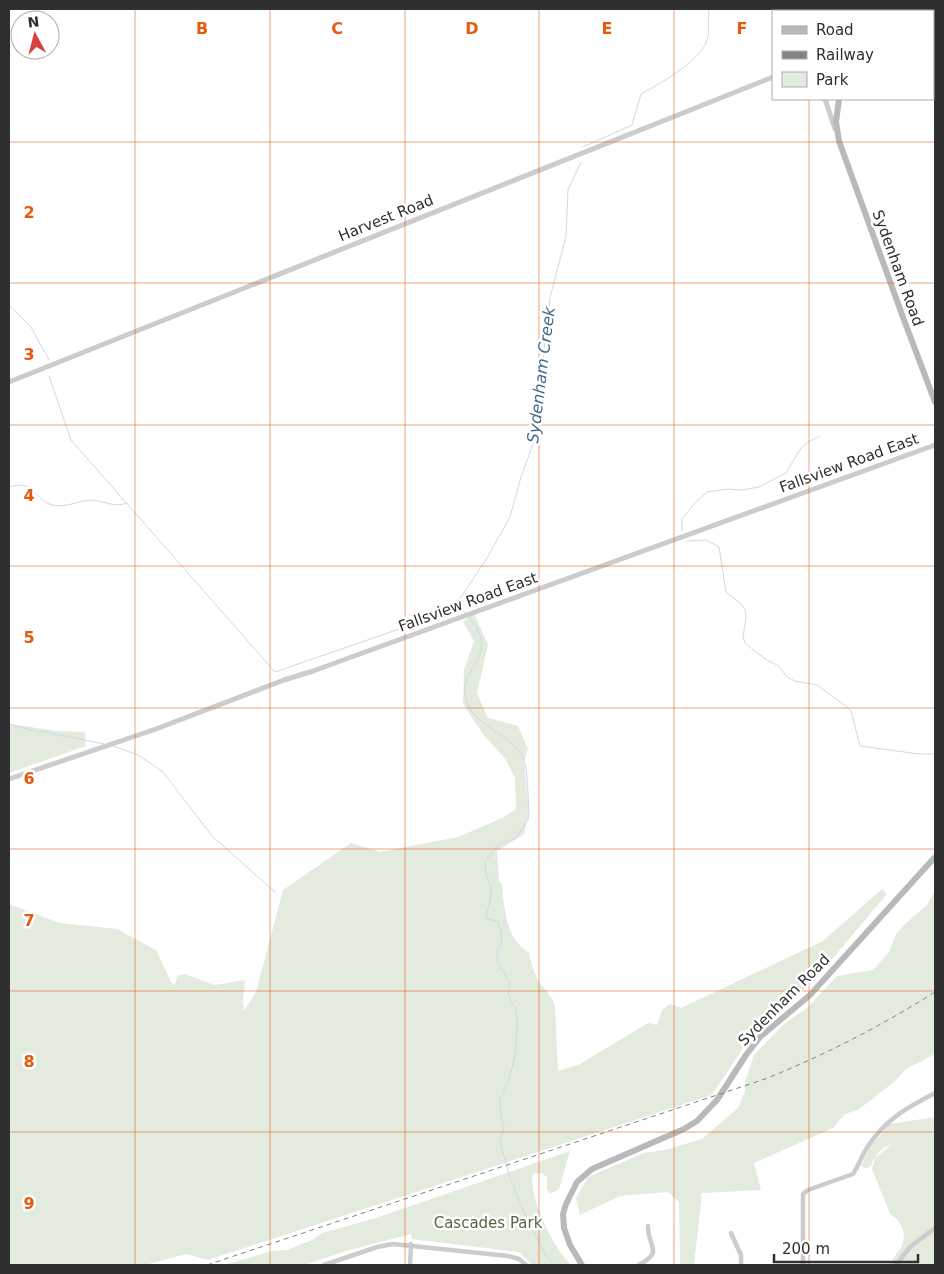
<svg xmlns="http://www.w3.org/2000/svg" width="944" height="1274" font-family="'DejaVu Sans',sans-serif">
	<style>
		.green { fill: #e3ebde }
		.lines { fill: none; stroke-linecap: round; stroke-linejoin: round }
		.stream { stroke: #cbdae9; stroke-width: 1 }
		.minor { stroke: #ccc; stroke-width: 4.5 }
		.tertiary { stroke: #ccc; stroke-width: 5 }
		.secondary { stroke: #b9b9b9; stroke-width: 6 }
		.rail { stroke: #848484; stroke-width: 1; stroke-dasharray: 5 4; stroke-linecap: butt }
		.grid { fill: none; stroke: #e8590c; stroke-width: 1; stroke-opacity: 0.55 }
		.labels { text-anchor: middle; dominant-baseline: central; stroke-width: 5; stroke-linejoin: round; paint-order: stroke }
		.street-label { font-size: 15px; fill: #2f2f2f; stroke: #fff }
		.park-label { font-size: 15px; fill: #4e673f; stroke: #fff }
		.water-label { font-size: 16px; font-style: italic; fill: #43678a; stroke: #fff }
		.grid-label { font-size: 16px; text-anchor: middle; font-weight: bold; fill: #e8590c; stroke: #fff; stroke-width: 5; stroke-linejoin: round; paint-order: stroke }
	</style>
	<rect width="100%" height="100%" fill="#fff"/>
	<!-- green -->
	<g class="green">
		<path d="M474,613L488,645L477,693L488,718L518,726L528,749L524,761L529,813L524,834L497,851L499,882L502,884C503,900 506,930 517,942C520,946 525,950 529,953C531,962 533,971 538,980C543,989 552,995 555,1006L558,1071L580,1064L648,1023L657,1025L662,1010L670,1004L681,1008L823,941L882,889L887,894L812,983L754,1031L712,1095L208,1260L186,1254L145,1265H9V904L60,923L117,929L156,950L171,982L175,985L177,976L185,974L215,985L245,980L243,1001L244,1011L256,992L283,890L351,843L380,852L458,837L502,818L516,809L515,778L506,760L483,734L463,704L464,670L474,641L463,622Z"/>
		<polygon points="10,724 57,731 85,732 86,746 9,773"/>
		<polygon points="935,882 935,1054 906,1069 894,1082 858,1110 845,1114 833,1128 754,1163 761,1190 702,1193 694,1265 680,1265 679,1202 668,1192 620,1196 580,1215 576,1198 588,1177 644,1153 665,1150 702,1139 738,1108 745,1091 745,1082 754,1055 784,1024 807,1008 837,976 873,970 889,952 896,934 905,924 927,905 935,891"/>
		<path d="M935,1117V1265H889L902,1246L904,1237L903,1229L897,1219L890,1214L872,1169L875,1158L891,1145C881,1148 874,1156 871,1166L867,1168L861,1167L869,1148L890,1124Z"/>
		<path d="M570,1151L559,1189L552,1193H550L547,1189V1177L541,1173L533,1174C528,1197 554,1249 571,1265H532L519,1252L412,1239L411,1234L346,1251L304,1265H224L272,1251L287,1250L312,1240L322,1233L376,1218Z"/>
	</g>
	<g class="lines">
		<!-- stream -->
		<g class="stream">
			<path d="M583,147L632,125L641,94C658,85 702,60 707,40C710,31 708,19 709,9"/>
			<polyline points="9,305 31,327 49,360"/>
			<polyline points="49,376 71,440 275,672 460,608"/>
			<path d="M9,487C32,480 32,495 49,504C62,510 79,500 92,500C104,501 115,508 127,503"/>
			<polyline points="682,531 682,519 694,504 707,492 728,489 742,490 759,487 786,473 801,448 808,442 820,436"/>
			<polyline points="687,541 706,540 719,547 726,592 741,604 745,610 746,618 743,636 745,643 765,659 779,666 787,677 795,681 817,685 847,707 851,711 860,746 919,754 935,754"/>
			<polyline points="465,613 460,607 459,600 487,558 510,517 521,477 533,444 550,298 566,236 568,190 581,162"/>
			<path d="M468,616C504,658 457,664 466,700C474,727 516,736 524,760C528,771 528,800 529,813L528,820L516,838L499,844L485,862L486,874L492,889L486,919L497,921L501,931L502,942L497,951V961L510,984L508,995L516,1010L517,1023L516,1050L510,1077L500,1099L501,1117L504,1127L500,1141L509,1175L527,1220L546,1255L554,1265"/>
			<polyline points="9,724 38,732 40,731 104,744"/>
			<polyline points="113,746 138,755 163,772 212,836 275,892"/>
		</g>
		<!-- minor -->
		<g class="minor">
			<polyline points="731,1233 741,1255 741,1265"/>
			<polyline points="324,1265 377,1247 393,1244 508,1256 519,1259 526,1265"/>
			<polyline points="410,1265 411,1244"/>
			<path d="M639,1265C665,1251 647,1246 648,1226"/>
			<path d="M803,1265V1194L808,1190L853,1174C859,1165 862,1155 868,1146C886,1119 908,1107 935,1093"/>
			<polyline points="896,1265 910,1247 935,1228"/>
		</g>
		<!-- tertiary -->
		<g class="tertiary">
			<polyline points="825,99 835,129"/>
			<polyline points="9,382 773,77"/>
			<polyline points="9,779 156,729 284,680 313,671 935,445"/>
		</g>
		<!-- secondary -->
		<g class="secondary">
			<polyline points="933,12 935,11"/>
			<polyline points="839,99 836,122 839,141 904,320 935,402"/>
			<polyline points="582,1265 570,1245 564,1228 563,1214 566,1204 577,1182 592,1169 684,1129 697,1121 717,1100 746,1055 760,1037 810,995 935,857"/>
		</g>
		<!-- rail -->
		<path class="rail" d="M207,1265L765,1079C825,1055 881,1026 935,992"/>
	</g>
	<!-- grid -->
	<path class="grid" d="M135,9V1265M270,9V1265M405,9V1265M539,9V1265M674,9V1265M809,9V11M809,99V1265M9,142H935M9,283H935M9,425H935M9,566H935M9,708H935M9,849H935M9,991H935M9,1132H935"/>
	<g class="labels">
		<!-- street labels -->
		<g class="street-label">
			<text transform="translate(386 218) rotate(-22)">Harvest Road</text>
			<text transform="translate(898 268) rotate(70)">Sydenham Road</text>
			<text transform="translate(849 463) rotate(-20)">Fallsview Road East</text>
			<text transform="translate(468 602) rotate(-20)">Fallsview Road East</text>
			<text transform="translate(784 1000) rotate(-45)">Sydenham Road</text>
		</g>
		<!-- park labels -->
		<g class="park-label">
			<text x="488" y="1223">Cascades Park</text>
		</g>
		<!-- water labels -->
		<g class="water-label">
			<text transform="translate(541 375) rotate(-83)">Sydenham Creek</text>
		</g>
	</g>
	<g class="grid-label">
		<text x="202" y="34">B</text>
		<text x="337" y="34">C</text>
		<text x="472" y="34">D</text>
		<text x="607" y="34">E</text>
		<text x="742" y="34">F</text>
		<text x="29" y="218">2</text>
		<text x="29" y="360">3</text>
		<text x="29" y="501">4</text>
		<text x="29" y="643">5</text>
		<text x="29" y="784">6</text>
		<text x="29" y="926">7</text>
		<text x="29" y="1067">8</text>
		<text x="29" y="1209">9</text>
	</g>
	<!-- border -->
	<rect width="944" height="1274" fill="none" stroke="#2f2f2f" stroke-width="20"/>
	<!-- legend -->
	<rect x="772" y="10" width="162" height="90" fill="#ffffff" stroke="#acacac"/>
	<rect x="782" y="26" width="25" height="8" fill="#b9b9b9" stroke="#acacac"/>
	<text x="816" y="35" font-size="15" fill="#2f2f2f">Road</text>
	<rect x="782" y="51" width="25" height="8" fill="#848484" stroke="#acacac"/>
	<text x="816" y="60" font-size="15" fill="#2f2f2f">Railway</text>
	<rect x="782" y="72" width="25" height="15" fill="#e3ebde" stroke="#acacac"/>
	<text x="816" y="85" font-size="15" fill="#2f2f2f">Park</text>
	<!-- north arrow -->
	<g transform="translate(35 35) rotate(353)"><circle r="24" fill="#ffffff" stroke="#acacac"/>
	<path d="M0-4L9 19L0 12L-9 19Z" fill="#d7443f"/>
	<text y="-8" font-size="14" font-weight="bold" text-anchor="middle" fill="#2f2f2f">N</text>
	</g>
	<!-- scale -->
	<path d="M774 1254v8h144v-8" fill="none" stroke="#2f2f2f" stroke-width="2.5"/>
	<text x="782" y="1254" font-size="15" fill="#2f2f2f" stroke="#ffffff" stroke-width="4" paint-order="stroke">200 m</text>
</svg>
